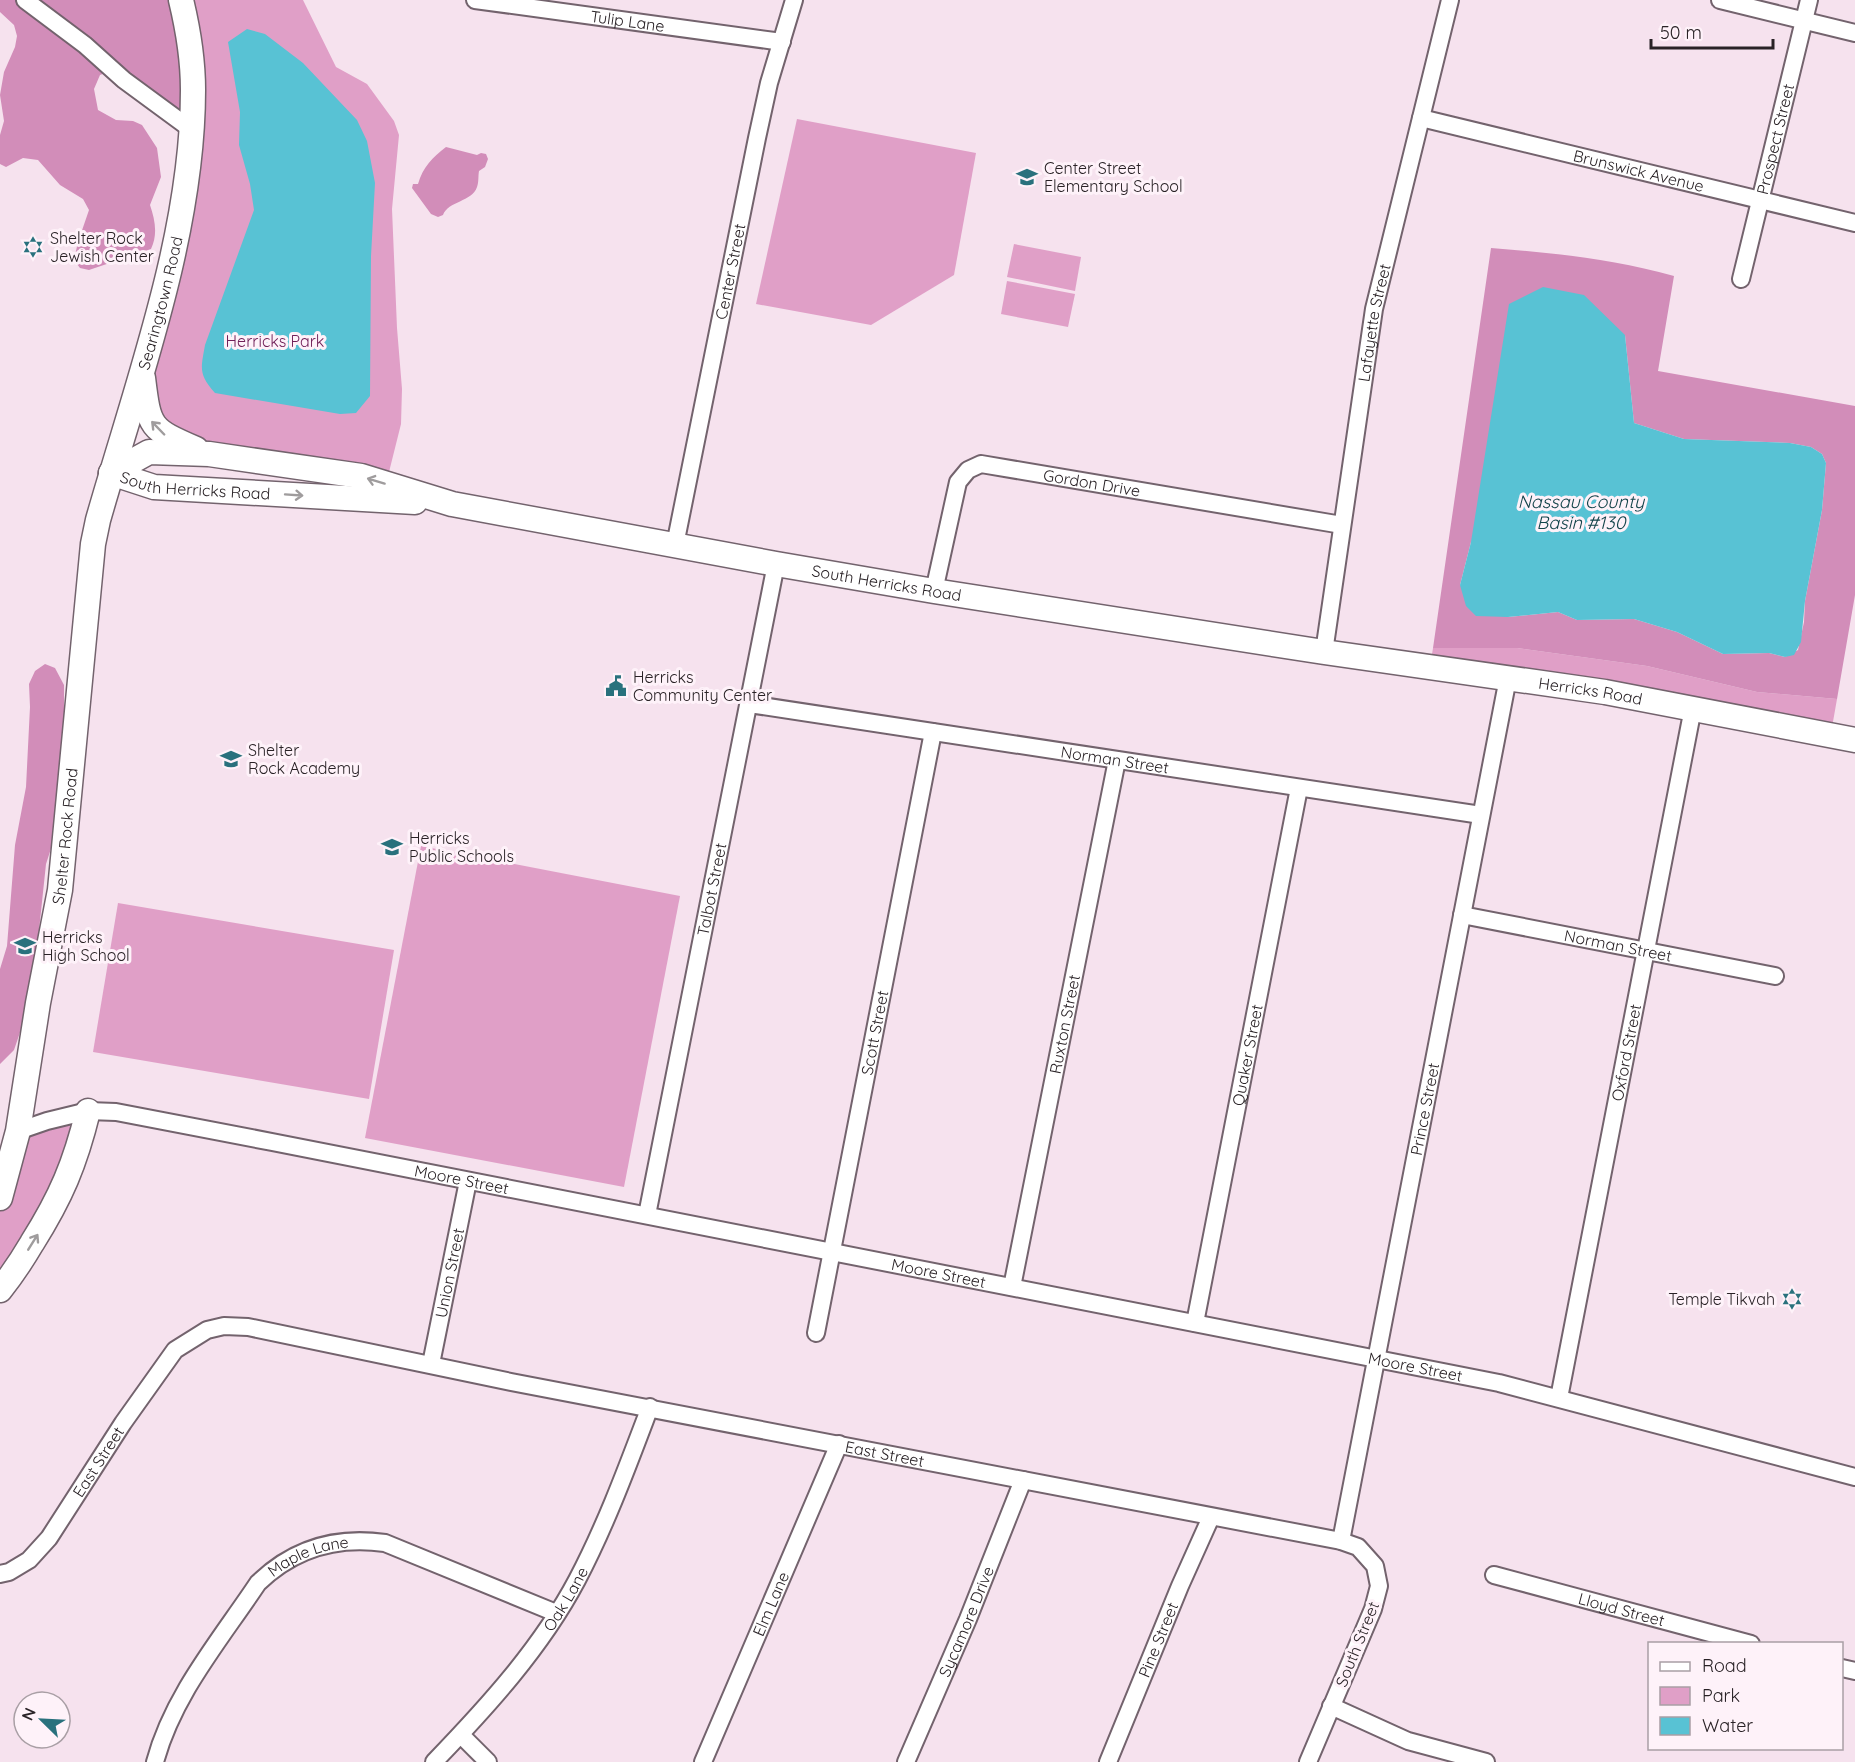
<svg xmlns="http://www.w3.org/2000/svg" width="1855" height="1762" font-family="Quicksand,sans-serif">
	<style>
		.green { fill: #e09fc7 }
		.forest { fill: #d28db9; fill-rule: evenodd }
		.water { fill: #58c2d4 }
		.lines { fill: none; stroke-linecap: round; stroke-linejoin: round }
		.minor-casing { stroke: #73636d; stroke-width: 20 }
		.secondary-casing { stroke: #73636d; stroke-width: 27 }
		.minor { stroke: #fff; stroke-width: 16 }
		.secondary { stroke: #fff; stroke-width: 24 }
		.oneway { stroke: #9f9c9d }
		.labels { text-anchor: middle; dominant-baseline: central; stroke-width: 6; stroke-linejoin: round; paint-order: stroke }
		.street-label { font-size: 16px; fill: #292226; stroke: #fef2f9 }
		.poi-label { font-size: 16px; fill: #292226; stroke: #fef2f9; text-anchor: start }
		.park-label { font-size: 16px; fill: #712159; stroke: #fef2f9 }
		.water-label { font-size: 18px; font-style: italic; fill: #12434a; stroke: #fef2f9 }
	</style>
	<rect width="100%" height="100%" fill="#f6e2ee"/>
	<!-- green -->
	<g class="green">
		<polygon points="181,0 303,0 336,67 367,84 394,121 399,135 392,209 397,328 402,389 401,424 386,484 209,454 146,404 182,202"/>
		<polygon points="797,119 976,153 954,275 871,325 756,304"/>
		<polygon points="1014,244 1081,257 1075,291 1007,277"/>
		<polygon points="1007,281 1075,294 1068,327 1001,314"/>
		<polygon points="1433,648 1517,648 1647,666 1757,692 1837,699 1831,733 1430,667"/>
		<polygon points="421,846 680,896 624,1187 365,1138"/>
		<polygon points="118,903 394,950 369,1099 93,1052"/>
		<polygon points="88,1111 0,1290 0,1192 18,1131"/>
	</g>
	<!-- forest -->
	<g class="forest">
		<path d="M0,0H181L192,130L113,70L100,75L94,89L98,110L116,120L133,121L142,125L157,148L161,177L150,205C155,220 158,234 151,249L89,270L80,268L74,260L78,242L89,210L83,199L60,185L38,160L23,158L6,167L0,164V135L4,121L0,95L4,72L15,47L17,36L14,25L0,12Z"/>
		<path d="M446,147L477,155L481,153L486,154L488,159L485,167L479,171C478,176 479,182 477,187C472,202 448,201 443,215L438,217L431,214L412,188L413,184H418C423,167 432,158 446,147Z"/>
		<path d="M1491,248C1556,253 1612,259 1674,276L1658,371L1855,406V595L1837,699L1757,692L1647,666L1517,648H1433ZM1625,335L1634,423L1684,439L1790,443L1811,447L1822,454L1826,463L1822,510L1805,601L1804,622L1798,650L1785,657L1769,653L1723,654L1677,632L1634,619L1577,620L1558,612L1508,617L1460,585L1471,542Z"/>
		<polygon points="45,664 55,668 64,685 64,718 66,752 58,827 46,864 35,968 26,1015 14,1050 0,1064 0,969 7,946 15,845 26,787 30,707 29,684 35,671"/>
	</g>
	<!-- water -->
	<g class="water">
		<path d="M247,29L265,34L303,63L357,120L367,141L375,183L371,256L370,396L356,413L340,414L215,393C198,374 201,368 205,345L254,210L250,184L239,145L240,112L228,42Z"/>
		<polygon points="1543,287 1584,295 1625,335 1634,423 1684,439 1790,443 1811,447 1822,454 1826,463 1822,510 1805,601 1801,642 1794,655 1785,657 1769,653 1723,654 1677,632 1634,619 1577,620 1558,612 1508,617 1476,616 1466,606 1460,585 1471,542 1509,304"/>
	</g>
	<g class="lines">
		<defs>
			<g id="minor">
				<polyline points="25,0 85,45 124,80 192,130"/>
				<path id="s1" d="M475,0L782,42"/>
				<polyline points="1720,0 1855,33"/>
				<path id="s2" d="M1421,118L1855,223"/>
				<path id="s3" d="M1741,279L1809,0"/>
				<path id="s4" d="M675,545L757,138L769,83L794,0"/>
				<path id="s5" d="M934,591L958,482L968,470L981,464L1342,525"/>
				<path id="s6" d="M1324,652L1374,309L1450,0"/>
				<path id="s7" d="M749,704L1481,815"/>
				<path id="s8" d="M1462,915L1775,976"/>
				<path id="s9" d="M18,1131L47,1121L88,1111L116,1112L272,1142L1499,1383L1855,1477"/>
				<path id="s10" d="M647,1215L776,564"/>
				<path id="s11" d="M1012,1287L1117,760"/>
				<path id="s12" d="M1195,1323L1299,788"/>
				<path id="s13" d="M816,1333L933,732"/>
				<path id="s14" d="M431,1364L468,1181"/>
				<path id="s15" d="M1559,1398L1693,708"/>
				<path id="s16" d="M1341,1541L1508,678"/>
				<path id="s17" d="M0,1574L9,1572L29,1560L49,1538L123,1423L175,1350L207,1330L224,1326L248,1327L511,1382L1341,1541L1358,1547L1375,1566L1379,1586L1373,1609L1308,1762"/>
				<path id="s18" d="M1494,1575L1751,1644"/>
				<polyline points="1842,1668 1855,1671"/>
				<polyline points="1331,1706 1408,1741 1486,1762"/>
				<polyline points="461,1735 488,1762"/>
				<path id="s19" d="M155,1762C173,1695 220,1640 258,1583C293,1549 336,1536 385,1543L556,1613"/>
				<path id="s20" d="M434,1762C487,1707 541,1648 577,1580C606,1525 628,1465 650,1407"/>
				<path id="s21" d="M703,1762L839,1444"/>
				<path id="s22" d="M906,1762L968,1619L1023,1480"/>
				<path id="s23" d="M1108,1762L1180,1586L1211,1517"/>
			</g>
			<g id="secondary">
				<path d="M143,378C149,428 150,429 196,449"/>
				<path id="s24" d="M111,473L149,452L209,454L361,476L452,504L776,564L934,591L1324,652L1605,692L1855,740"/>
				<path id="s25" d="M111,473L154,487L415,502"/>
				<path id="s26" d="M0,1198L18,1131L38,1003L60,890L93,544L98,520C137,383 193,234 193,90C193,60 188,29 181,0"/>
				<path d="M0,1290C12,1275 22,1260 32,1243C61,1197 75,1164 88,1111"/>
			</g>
		</defs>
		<!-- minor casing -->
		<use href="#minor" class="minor-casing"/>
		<!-- secondary casing -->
		<use href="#secondary" class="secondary-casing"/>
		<!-- minor -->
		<use href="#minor" class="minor"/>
		<!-- secondary -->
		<use href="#secondary" class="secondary"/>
	</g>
	<!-- one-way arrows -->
	<defs><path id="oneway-shaft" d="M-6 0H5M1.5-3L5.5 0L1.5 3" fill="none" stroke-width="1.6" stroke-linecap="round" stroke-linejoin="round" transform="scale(1.5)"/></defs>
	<g class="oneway">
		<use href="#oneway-shaft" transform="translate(158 428) rotate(-134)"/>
		<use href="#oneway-shaft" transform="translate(376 481) rotate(-163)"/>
		<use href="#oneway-shaft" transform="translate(294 495) rotate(4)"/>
		<use href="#oneway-shaft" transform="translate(33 1242) rotate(-58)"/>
	</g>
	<!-- icons -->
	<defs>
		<symbol id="school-bare" viewBox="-9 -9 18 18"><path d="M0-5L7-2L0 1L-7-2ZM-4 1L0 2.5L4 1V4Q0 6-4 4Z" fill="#29717d" stroke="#fef2f9" stroke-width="2.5" paint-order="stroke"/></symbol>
		<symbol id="synagogue-bare" viewBox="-9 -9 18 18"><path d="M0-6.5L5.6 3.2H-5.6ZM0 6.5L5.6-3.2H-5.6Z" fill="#29717d" stroke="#fef2f9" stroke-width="2.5" paint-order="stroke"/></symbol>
		<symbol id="civic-bare" viewBox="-9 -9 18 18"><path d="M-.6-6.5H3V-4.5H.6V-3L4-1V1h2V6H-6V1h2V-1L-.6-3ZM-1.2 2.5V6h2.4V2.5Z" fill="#29717d" stroke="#fef2f9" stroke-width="2.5" paint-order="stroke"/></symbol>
	</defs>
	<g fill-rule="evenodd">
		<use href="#school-bare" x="1012" y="162" width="30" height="30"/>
		<use href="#synagogue-bare" x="18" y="232" width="30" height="30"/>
		<use href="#civic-bare" x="601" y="671" width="30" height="30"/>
		<use href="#school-bare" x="216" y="744" width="30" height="30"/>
		<use href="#school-bare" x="377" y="832" width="30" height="30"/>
		<use href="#school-bare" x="10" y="931" width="30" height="30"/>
		<use href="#synagogue-bare" x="1777" y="1284" width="30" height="30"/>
	</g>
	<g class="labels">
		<!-- street labels -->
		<g class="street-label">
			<text stroke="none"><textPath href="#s1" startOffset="154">Tulip Lane</textPath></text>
			<text stroke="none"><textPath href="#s3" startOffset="144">Prospect Street</textPath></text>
			<text stroke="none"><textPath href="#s2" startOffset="224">Brunswick Avenue</textPath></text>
			<text stroke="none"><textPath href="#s4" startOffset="279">Center Street</textPath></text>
			<text stroke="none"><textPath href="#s26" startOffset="912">Searingtown Road</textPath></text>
			<text stroke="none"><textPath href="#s6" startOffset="333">Lafayette Street</textPath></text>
			<text stroke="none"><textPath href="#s5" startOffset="254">Gordon Drive</textPath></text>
			<text stroke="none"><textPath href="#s25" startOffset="86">South Herricks Road</textPath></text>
			<text stroke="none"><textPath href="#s24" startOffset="794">South Herricks Road</textPath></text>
			<text stroke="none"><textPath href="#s24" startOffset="1506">Herricks Road</textPath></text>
			<text stroke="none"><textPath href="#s7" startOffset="370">Norman Street</textPath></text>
			<text stroke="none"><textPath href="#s26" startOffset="368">Shelter Rock Road</textPath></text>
			<text stroke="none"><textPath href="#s10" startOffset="332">Talbot Street</textPath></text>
			<text stroke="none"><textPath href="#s8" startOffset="159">Norman Street</textPath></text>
			<text stroke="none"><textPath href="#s11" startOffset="268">Ruxton Street</textPath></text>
			<text stroke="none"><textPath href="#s13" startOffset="306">Scott Street</textPath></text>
			<text stroke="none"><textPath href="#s15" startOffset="352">Oxford Street</textPath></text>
			<text stroke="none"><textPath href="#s12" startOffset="273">Quaker Street</textPath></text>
			<text stroke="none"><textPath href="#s16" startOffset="440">Prince Street</textPath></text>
			<text stroke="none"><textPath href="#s9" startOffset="453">Moore Street</textPath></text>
			<text stroke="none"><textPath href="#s14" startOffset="93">Union Street</textPath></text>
			<text stroke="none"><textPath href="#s9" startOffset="939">Moore Street</textPath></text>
			<text stroke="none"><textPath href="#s9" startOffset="1425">Moore Street</textPath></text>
			<text stroke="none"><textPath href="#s17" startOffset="1017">East Street</textPath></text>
			<text stroke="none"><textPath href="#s17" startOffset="153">East Street</textPath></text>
			<text stroke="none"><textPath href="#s19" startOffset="266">Maple Lane</textPath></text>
			<text stroke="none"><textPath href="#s20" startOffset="210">Oak Lane</textPath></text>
			<text stroke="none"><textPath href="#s21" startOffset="172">Elm Lane</textPath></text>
			<text stroke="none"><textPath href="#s18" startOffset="132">Lloyd Street</textPath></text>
			<text stroke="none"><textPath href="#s22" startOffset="153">Sycamore Drive</textPath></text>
			<text stroke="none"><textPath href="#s23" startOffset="132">Pine Street</textPath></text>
			<text transform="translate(1357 1644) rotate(-68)">South Street</text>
		</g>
		<!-- poi labels -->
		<g class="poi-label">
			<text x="1044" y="168">Center Street<tspan x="1044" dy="18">Elementary School</tspan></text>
			<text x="50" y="238">Shelter Rock<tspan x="50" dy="18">Jewish Center</tspan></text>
			<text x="633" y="677">Herricks<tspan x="633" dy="18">Community Center</tspan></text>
			<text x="248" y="750">Shelter<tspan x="248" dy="18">Rock Academy</tspan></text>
			<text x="409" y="838">Herricks<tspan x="409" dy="18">Public Schools</tspan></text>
			<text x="42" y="937">Herricks<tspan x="42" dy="18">High School</tspan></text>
			<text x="1775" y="1299" text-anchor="end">Temple Tikvah</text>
		</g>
		<!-- park labels -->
		<g class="park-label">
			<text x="275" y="341">Herricks Park</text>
		</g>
		<!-- water labels -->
		<g class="water-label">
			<text x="1581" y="501">Nassau County<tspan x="1581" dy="21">Basin #130</tspan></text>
		</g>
	</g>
	<!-- legend -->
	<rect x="1648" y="1642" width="195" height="108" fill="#fef2f9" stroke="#a99fa5" stroke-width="1.5"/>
	<rect x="1660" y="1662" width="30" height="9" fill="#ffffff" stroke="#a99fa5" stroke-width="1.5"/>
	<text x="1702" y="1672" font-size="18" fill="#292226">Road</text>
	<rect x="1660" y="1687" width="30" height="18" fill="#e09fc7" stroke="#a99fa5" stroke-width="1.5"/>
	<text x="1702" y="1702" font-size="18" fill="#292226">Park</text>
	<rect x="1660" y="1717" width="30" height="18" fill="#58c2d4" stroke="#a99fa5" stroke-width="1.5"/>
	<text x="1702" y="1732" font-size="18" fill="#292226">Water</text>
	<!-- north arrow -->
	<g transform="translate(42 1720) rotate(294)"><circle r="28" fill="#fef2f9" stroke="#a99fa5" stroke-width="1.5"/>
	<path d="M0-4.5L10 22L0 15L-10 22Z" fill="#29717d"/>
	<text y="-9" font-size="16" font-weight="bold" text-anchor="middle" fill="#292226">N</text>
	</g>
	<!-- scale -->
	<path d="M1651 39v9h122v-9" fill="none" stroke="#292226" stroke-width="3"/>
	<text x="1660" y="39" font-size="18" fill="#292226" stroke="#fef2f9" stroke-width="4.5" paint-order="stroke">50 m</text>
</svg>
